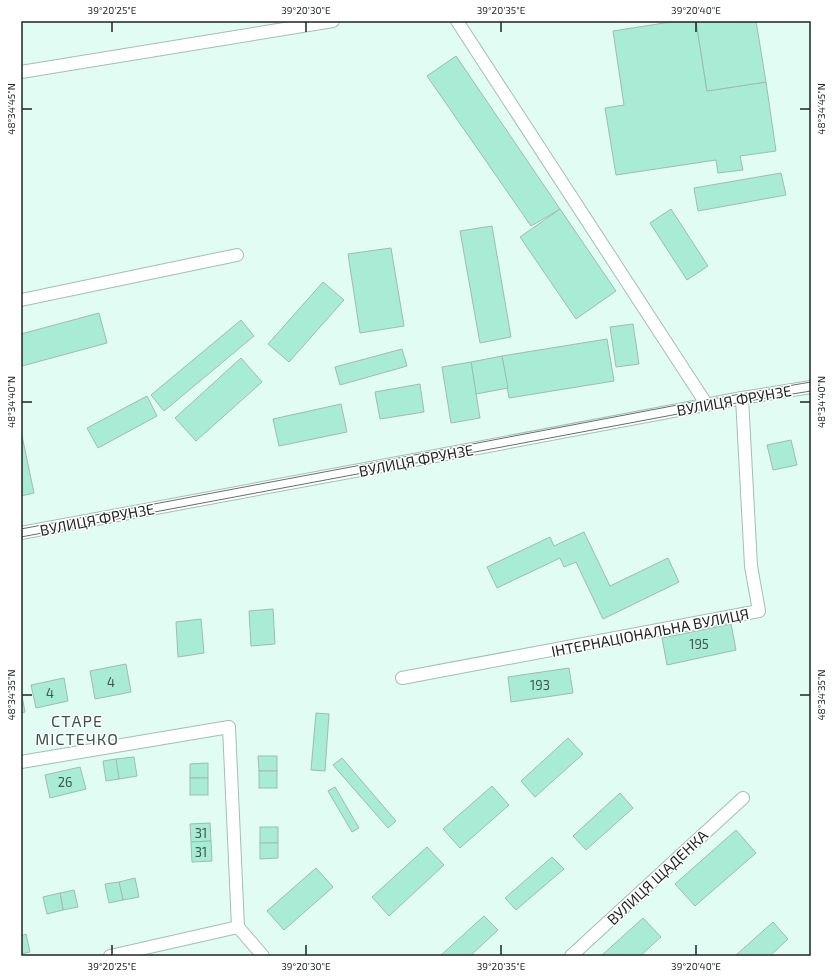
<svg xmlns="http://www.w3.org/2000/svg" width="832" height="977" font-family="'Exo 2',sans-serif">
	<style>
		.building { fill: #a8ecd5; stroke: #a1bbb2 }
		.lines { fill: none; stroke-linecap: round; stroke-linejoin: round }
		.street-casing { stroke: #a5beb5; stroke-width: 14 }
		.street { stroke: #fff; stroke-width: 12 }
		.tram { stroke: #60706a; stroke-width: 1 }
		.ticks { fill: none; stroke: #1c2522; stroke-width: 1.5 }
		.labels { text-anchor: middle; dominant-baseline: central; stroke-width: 3; stroke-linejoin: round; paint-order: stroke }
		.number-label { font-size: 13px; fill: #3f574f }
		.street-label { font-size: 15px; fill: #1c2522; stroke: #fff }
		.neighbourhood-label { font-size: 16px; letter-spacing: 1px; fill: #3e544d; stroke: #fff }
		.neatline { fill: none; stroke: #1c2522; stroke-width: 1.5 }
		.ticks-label { font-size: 10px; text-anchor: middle; fill: #1c2522 }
	</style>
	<rect width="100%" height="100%" fill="#e1fcf2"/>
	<!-- building -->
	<g class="building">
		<polygon points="677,21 696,21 707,91 766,82 776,151 740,156 743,170 718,173 716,160 616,175 605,108 624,105 613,31"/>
		<polygon points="696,21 756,21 766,82 707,91"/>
		<polygon points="456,56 560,209 531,226 427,76"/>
		<polygon points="781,173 786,195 698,211 694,188"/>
		<polygon points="560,209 616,291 576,319 520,237"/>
		<polygon points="671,209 708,266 687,280 650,223"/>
		<polygon points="492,226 511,337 480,343 460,231"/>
		<polygon points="391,248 404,326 360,333 348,254"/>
		<polygon points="323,282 344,300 289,362 268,344"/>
		<polygon points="99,313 107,343 22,366 21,362 21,334"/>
		<polygon points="241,320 254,336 164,411 151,395"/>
		<polygon points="633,324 639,364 616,367 610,327"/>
		<polygon points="607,339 614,381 509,398 502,356"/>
		<polygon points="402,349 407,366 340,385 335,367"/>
		<polygon points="502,356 508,388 476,394 471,362"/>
		<polygon points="241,358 262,382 196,441 175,418"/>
		<polygon points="471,362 480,418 451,423 442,367"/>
		<polygon points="420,384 424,412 380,419 375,392"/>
		<polygon points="147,396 157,416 98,448 87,428"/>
		<polygon points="341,404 347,432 279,446 273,419"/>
		<polygon points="21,431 34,493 21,496"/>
		<polygon points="791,440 797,465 773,470 767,445"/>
		<polygon points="584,532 610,586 668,558 679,582 603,619 576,562 564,567 560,558 497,588 487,567 550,537 554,546"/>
		<polygon points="273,609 275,644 251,646 249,611"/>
		<polygon points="201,619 204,653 178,657 176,622"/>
		<polygon points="731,624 736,650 667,665 662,638"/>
		<polygon points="126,664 131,692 95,699 90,671"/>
		<polygon points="569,668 573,693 511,702 508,677"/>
		<polygon points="64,678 68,701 36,708 31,685"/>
		<polygon points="21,691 25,712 21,713"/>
		<polygon points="316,713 329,714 325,771 311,770"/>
		<polygon points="568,738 583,754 535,797 521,781"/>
		<polygon points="258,756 277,756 277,771 259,771"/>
		<polygon points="134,757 137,776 119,779 116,759"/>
		<polygon points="342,758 396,821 388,828 333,765"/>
		<polygon points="116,759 119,779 106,781 103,761"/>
		<polygon points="208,763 208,778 190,778 190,764"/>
		<polygon points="80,767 86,789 50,798 45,775"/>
		<rect x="259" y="771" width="18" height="17"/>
		<rect x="190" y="778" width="18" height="17"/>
		<polygon points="492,786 509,805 460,848 443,829"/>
		<polygon points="335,787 359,828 352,832 328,791"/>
		<polygon points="620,793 633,808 586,850 573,836"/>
		<polygon points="210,823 211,841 191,842 190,824"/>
		<rect x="260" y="827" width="18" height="16"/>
		<polygon points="736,830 756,853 695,906 675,884"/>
		<polygon points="211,841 212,861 192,862 191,842"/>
		<polygon points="260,843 278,843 278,858 260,859"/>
		<polygon points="427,847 444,865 389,916 372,897"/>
		<polygon points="552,857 564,869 516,910 505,898"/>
		<polygon points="316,868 333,887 284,930 267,911"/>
		<polygon points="135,878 139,897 123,900 119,882"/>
		<polygon points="119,882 123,900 109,903 105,884"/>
		<polygon points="74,890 78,907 63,910 60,893"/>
		<polygon points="60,893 63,910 47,914 43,897"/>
		<polygon points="484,916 498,930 470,956 440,956"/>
		<polygon points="643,918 661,937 640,956 601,956"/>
		<polygon points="773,922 788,939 770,956 735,956"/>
		<polygon points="26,934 30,952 21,954 21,936"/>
	</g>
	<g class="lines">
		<defs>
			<g id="street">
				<polyline points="457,21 707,405"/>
				<polyline points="21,72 333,21"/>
				<polyline points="21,300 237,255"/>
				<polyline points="21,533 414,460 742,398 811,387"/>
				<polyline points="402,678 759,611 751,566 742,398"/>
				<polyline points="21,762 229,727 238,927"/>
				<polyline points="238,927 263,956"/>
				<polyline points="110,956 238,927"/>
				<polyline points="571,956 743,798"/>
			</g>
		</defs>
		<!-- street casing -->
		<use href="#street" class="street-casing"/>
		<!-- street -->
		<use href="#street" class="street"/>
		<!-- tram -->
		<g class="tram">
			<polyline points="21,529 388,460 688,403 811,382"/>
			<polyline points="21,537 742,402 811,391"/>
		</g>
	</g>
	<!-- ticks -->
	<path class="ticks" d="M112,22V32M306,22V32M501,22V32M696,22V32M22,109H32M800,109H810M22,402H32M800,402H810M22,695H32M800,695H810M112,945V955M306,945V955M501,945V955M696,945V955"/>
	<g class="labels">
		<!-- number labels -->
		<g class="number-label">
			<text x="699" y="644">195</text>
			<text x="111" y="682">4</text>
			<text x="540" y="685">193</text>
			<text x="50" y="693">4</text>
			<text x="65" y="782">26</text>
			<text x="201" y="833">31</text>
			<text x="201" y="852">31</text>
		</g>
		<!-- street labels -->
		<g class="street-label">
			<text transform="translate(734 400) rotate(-10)">ВУЛИЦЯ ФРУНЗЕ</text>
			<text transform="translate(416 460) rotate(-11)">ВУЛИЦЯ ФРУНЗЕ</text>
			<text transform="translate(97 519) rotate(-11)">ВУЛИЦЯ ФРУНЗЕ</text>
			<text transform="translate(650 632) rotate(-11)">ІНТЕРНАЦІОНАЛЬНА ВУЛИЦЯ</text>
			<text transform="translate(657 877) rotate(-43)">ВУЛИЦЯ ЩАДЕНКА</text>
		</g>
		<!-- neighbourhood labels -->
		<g class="neighbourhood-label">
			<text x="77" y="720">СТАРЕ<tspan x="77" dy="18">МІСТЕЧКО</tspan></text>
		</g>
	</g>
	<!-- border -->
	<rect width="832" height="977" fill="none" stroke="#ffffff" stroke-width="44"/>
	<rect x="22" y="22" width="788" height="933" class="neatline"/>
	<g class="ticks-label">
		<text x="112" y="14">39°20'25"E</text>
		<text x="306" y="14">39°20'30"E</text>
		<text x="501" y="14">39°20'35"E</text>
		<text x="696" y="14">39°20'40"E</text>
		<text transform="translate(11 109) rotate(-90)" y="4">48°34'45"N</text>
		<text transform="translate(821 109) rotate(-90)" y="4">48°34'45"N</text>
		<text transform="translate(11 402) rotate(-90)" y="4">48°34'40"N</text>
		<text transform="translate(821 402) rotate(-90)" y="4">48°34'40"N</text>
		<text transform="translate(11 695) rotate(-90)" y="4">48°34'35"N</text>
		<text transform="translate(821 695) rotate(-90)" y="4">48°34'35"N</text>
		<text x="112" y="970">39°20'25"E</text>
		<text x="306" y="970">39°20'30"E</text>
		<text x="501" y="970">39°20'35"E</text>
		<text x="696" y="970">39°20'40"E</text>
	</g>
</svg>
